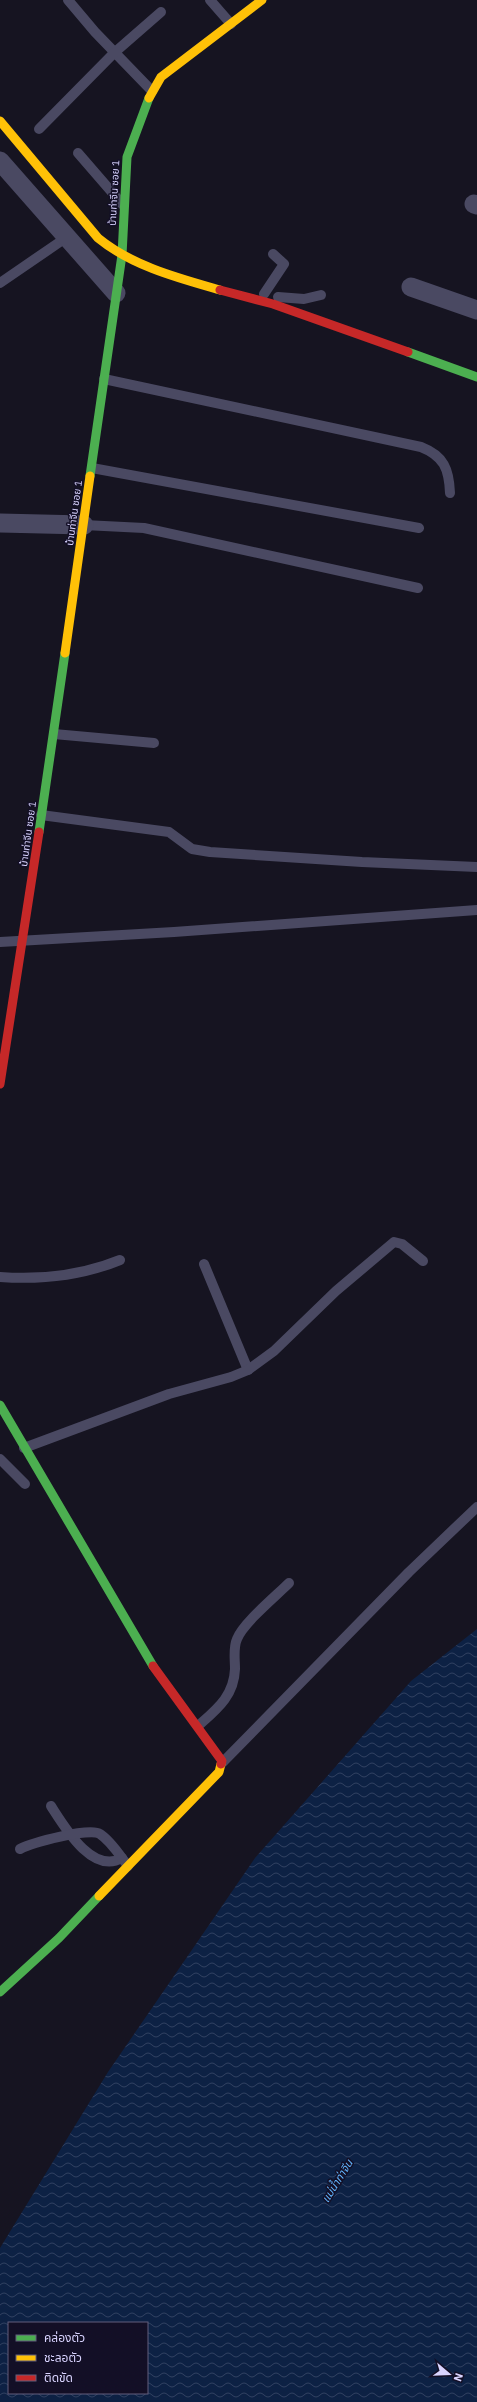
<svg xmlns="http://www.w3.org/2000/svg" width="477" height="2402" font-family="'IBM Plex Sans','Noto Sans Thai',sans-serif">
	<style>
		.water { fill: url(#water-waves); fill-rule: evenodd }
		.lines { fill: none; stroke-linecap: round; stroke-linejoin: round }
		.lane { stroke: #4a4962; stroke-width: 10 }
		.street { stroke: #4a4962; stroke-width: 19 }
		.fast { stroke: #4caf50; stroke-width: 9 }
		.slow { stroke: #ffc107; stroke-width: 9 }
		.jam { stroke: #c62828; stroke-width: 9 }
		.labels { text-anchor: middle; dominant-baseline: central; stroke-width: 3; stroke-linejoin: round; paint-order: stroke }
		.street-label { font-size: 10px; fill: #d9d4ff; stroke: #130f26 }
		.water-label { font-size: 11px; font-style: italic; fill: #62b6ff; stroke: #130f26 }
	</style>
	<defs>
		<pattern id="water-waves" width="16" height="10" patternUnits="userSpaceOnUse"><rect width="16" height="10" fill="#0d2144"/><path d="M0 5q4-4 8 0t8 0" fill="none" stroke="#304060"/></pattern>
	</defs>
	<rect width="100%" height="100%" fill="#161421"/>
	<!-- water -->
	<path class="water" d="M477,1629V2402H0V2248L108,2072L255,1858L411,1681ZM9,2323H147V2393H9Z"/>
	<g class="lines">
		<!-- lane -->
		<g class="lane">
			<polyline points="68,0 95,32 152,91"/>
			<polyline points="210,0 231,24"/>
			<polyline points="39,129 114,53 161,12"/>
			<polyline points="78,153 123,205"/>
			<polyline points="0,283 67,237"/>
			<polyline points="264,294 284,264 273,254"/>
			<polyline points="278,297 304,299 321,295"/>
			<path d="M104,379L421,447C444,456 449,469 450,493"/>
			<polyline points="92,468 419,528"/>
			<polyline points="84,525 144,528 418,588"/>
			<polyline points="54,734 154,743"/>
			<polyline points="41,815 169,832 192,849 210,852 362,862 477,867"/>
			<polyline points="0,942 174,932 477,910"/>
			<polyline points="204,1264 248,1370"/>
			<path d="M0,1277C42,1280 81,1276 120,1260"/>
			<polyline points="24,1448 169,1394 231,1377 248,1370 274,1351 336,1291 394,1242 402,1244 423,1261"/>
			<polyline points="0,1459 25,1484"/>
			<path d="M198,1726C217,1709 234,1696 235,1669C235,1659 233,1648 237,1639C243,1623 276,1596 289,1583"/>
			<polyline points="222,1763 409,1572 477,1507"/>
			<path d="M51,1806C64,1826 92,1875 122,1858"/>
			<path d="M20,1849C31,1843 90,1827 100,1834C111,1841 120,1856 128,1866"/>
		</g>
		<!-- street -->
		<g class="street">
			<polyline points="0,161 116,293"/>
			<polyline points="474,204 477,205"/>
			<polyline points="411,287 477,310"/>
			<polyline points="0,523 84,525"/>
		</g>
		<!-- fast -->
		<g class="fast">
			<polyline points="408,352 477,377"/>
			<polyline points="90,476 122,255 127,157 149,98"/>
			<polyline points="39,832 65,653"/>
			<polyline points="0,1405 153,1666"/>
			<polyline points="0,1992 59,1938 99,1896"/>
		</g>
		<!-- slow -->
		<g class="slow">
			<polyline points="149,98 161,77 262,0"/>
			<path d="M0,121L98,238C132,266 178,278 220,290"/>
			<polyline points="65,653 90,476"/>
			<polyline points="99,1896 219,1772 221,1764"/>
		</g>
		<!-- jam -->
		<g class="jam">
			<polyline points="220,290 273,304 408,352"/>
			<polyline points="0,1084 39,832"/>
			<polyline points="153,1666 222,1761 221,1764"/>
		</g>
	</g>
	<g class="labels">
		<!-- street labels -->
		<g class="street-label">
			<text transform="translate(114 193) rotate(-87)">บ้านท่าจีน ซอย 1</text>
			<text transform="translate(74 513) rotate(-82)">บ้านท่าจีน ซอย 1</text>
			<text transform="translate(28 834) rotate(-82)">บ้านท่าจีน ซอย 1</text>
		</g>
		<!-- water labels -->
		<g class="water-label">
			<text transform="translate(337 2181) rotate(-58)">แม่น้ำท่าจีน</text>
		</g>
	</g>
	<!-- legend -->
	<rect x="8" y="2322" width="140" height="72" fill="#130f26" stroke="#625e7d"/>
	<rect x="16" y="2335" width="20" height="6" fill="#4caf50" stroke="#625e7d"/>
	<text x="44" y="2342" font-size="12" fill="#d9d4ff">คล่องตัว</text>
	<rect x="16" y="2355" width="20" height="6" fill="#ffc107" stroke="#625e7d"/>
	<text x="44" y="2362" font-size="12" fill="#d9d4ff">ชะลอตัว</text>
	<rect x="16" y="2375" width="20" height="6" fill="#c62828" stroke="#625e7d"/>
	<text x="44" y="2382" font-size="12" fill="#d9d4ff">ติดขัด</text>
	<!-- north arrow -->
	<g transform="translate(449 2374) rotate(109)" stroke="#130f26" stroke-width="3" paint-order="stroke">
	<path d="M0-3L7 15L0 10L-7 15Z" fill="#d9d4ff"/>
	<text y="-6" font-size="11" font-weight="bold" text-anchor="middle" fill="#d9d4ff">N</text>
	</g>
</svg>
